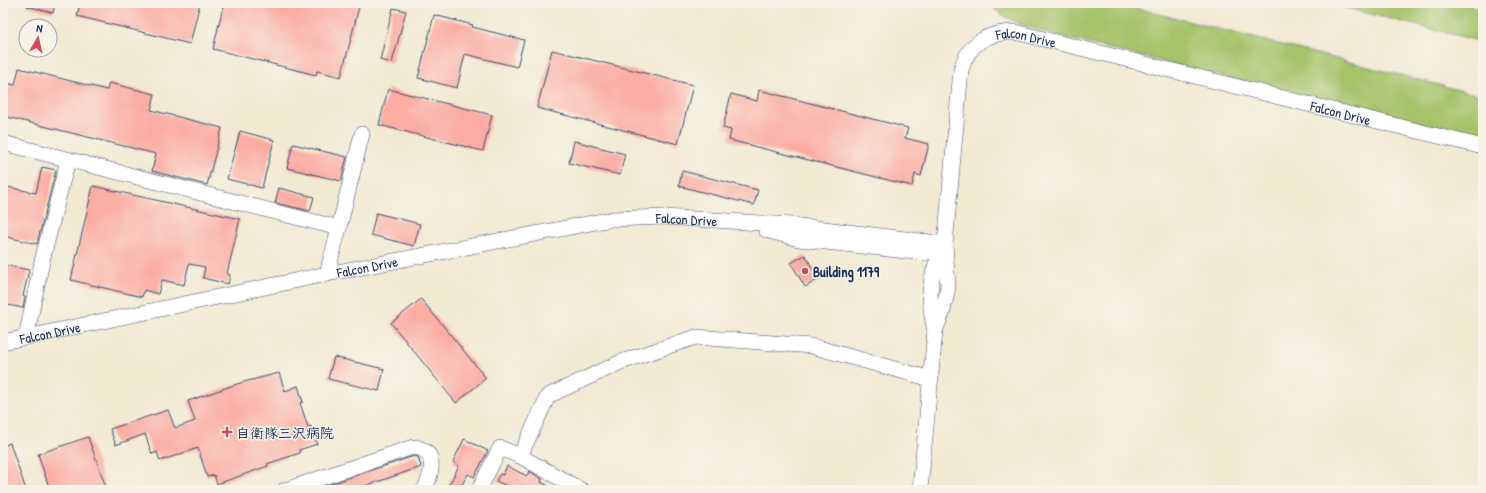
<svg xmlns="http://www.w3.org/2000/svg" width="1486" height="493" font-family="'Patrick Hand','Klee One',sans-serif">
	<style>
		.green { fill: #a6c36a; stroke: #607964 }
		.building { fill: #fbaca3 }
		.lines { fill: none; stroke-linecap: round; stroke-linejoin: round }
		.minor-casing { stroke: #3b4b70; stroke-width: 16 }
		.minor { stroke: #fff; stroke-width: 15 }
		.poi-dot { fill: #d1495b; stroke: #f7f3e8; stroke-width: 1.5 }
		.labels { text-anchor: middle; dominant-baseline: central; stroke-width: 3.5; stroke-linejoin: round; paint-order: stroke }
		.street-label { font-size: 14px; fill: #1b2f5e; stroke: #f7f3e8 }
		.poi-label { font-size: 14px; font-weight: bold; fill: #1b2f5e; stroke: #f7f3e8; text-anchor: start }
	</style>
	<rect width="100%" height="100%" fill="#f7f3e8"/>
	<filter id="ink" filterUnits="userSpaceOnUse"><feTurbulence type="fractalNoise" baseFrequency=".025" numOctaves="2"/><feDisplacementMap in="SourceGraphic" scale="8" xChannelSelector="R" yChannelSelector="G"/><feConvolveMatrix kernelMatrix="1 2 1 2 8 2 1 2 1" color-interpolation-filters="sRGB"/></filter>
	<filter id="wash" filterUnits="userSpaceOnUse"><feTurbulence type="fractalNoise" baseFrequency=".012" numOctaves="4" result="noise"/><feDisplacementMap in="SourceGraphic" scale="16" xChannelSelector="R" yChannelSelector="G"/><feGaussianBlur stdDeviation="0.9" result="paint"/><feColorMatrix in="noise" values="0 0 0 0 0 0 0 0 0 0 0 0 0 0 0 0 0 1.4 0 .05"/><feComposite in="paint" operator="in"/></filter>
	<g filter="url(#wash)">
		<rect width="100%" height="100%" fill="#f2e9d3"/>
		<!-- green -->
		<g class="green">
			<path d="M988,3H1116L1483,96V140L1070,39C1043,31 1008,25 988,3Z"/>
			<polygon points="1326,3 1460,3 1483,9 1483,42"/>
		</g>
		<g id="blocks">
			<!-- building -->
			<g class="building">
				<polygon points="28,3 55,3 53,13 27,6"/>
				<polygon points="80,3 200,3 190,44 77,16"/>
				<polygon points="224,3 360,3 341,77 317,71 316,75 213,49"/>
				<polygon points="393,8 406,11 392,63 380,60"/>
				<polygon points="434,15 473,25 472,27 524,40 517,67 465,54 457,88 418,78"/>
				<polygon points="552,50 693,85 678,144 537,108"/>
				<polygon points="19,68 107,90 109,83 155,94 151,110 222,128 207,185 152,171 156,154 3,116 3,82 15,85"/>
				<polygon points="388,89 492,115 483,151 379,125"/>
				<polygon points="759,90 908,128 905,138 929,144 921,176 915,174 912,186 729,140 731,130 723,128 731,94 757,101"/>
				<polygon points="240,131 274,140 262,188 227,179"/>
				<polygon points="574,141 625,154 620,175 569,163"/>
				<polygon points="293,144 347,157 341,181 287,168"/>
				<polygon points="42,167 56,170 37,244 3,236 3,186 36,193"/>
				<polygon points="682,171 758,190 754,205 679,186"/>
				<polygon points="93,186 240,219 227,274 230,275 228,284 203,278 205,267 189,264 184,285 162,280 158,294 144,290 142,297 71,280"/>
				<polygon points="279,188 314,197 310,211 275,203"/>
				<polygon points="376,213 420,224 414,246 371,235"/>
				<polygon points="805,255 819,279 805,287 791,263"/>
				<polygon points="3,265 29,270 23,296 25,297 23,308 3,304"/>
				<polygon points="421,299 486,378 456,403 391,323"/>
				<polygon points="334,357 384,369 379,391 328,379"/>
				<polygon points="279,373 285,391 298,386 303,402 300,403 308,427 311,426 317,444 299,450 300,453 267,464 268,466 217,484 214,475 207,477 198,448 160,461 157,452 152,454 145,434 116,445 110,429 168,410 175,428 195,421 188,401 240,383"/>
				<polygon points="88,437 107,490 50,490 38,454"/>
				<polygon points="464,439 488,451 474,477 468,474 459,490 446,490 459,466 453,462"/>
				<polygon points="10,443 26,490 3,490 3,446"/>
				<polygon points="414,456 418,457 421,467 353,490 313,490"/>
				<polygon points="507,466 527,476 529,471 542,479 541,482 556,490 516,490 496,481 500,474 503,475"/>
			</g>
		</g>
	</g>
	<g filter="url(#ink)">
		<use href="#blocks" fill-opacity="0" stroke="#3b4b70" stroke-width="1"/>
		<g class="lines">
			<defs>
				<g id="minor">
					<polyline points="3,143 339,228 362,134"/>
					<polyline points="766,230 799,239 924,253 945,244"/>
					<polyline points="327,274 339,228"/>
					<path d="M935,331C927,297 928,276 945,244"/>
					<polyline points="26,337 43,257 68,160"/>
					<path id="s1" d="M3,342L327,274L612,219L664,217L792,225L945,244"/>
					<polyline points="520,456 548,396 621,362 696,337 811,346 931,379"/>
					<path d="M285,490L413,447C439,449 432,475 424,490"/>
					<polyline points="479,490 500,448 520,456 581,490"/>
					<path id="s2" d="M920,490L935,331L943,311L948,287L945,244L961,70C968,43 988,32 1015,32L1483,147"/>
				</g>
			</defs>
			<!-- minor casing -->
			<use href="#minor" class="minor-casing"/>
			<!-- minor -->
			<use href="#minor" class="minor"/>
		</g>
	</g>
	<!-- markers -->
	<g class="poi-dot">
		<circle cx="805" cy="271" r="4"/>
		<path d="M225 426h4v4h4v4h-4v4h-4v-4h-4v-4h4z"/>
	</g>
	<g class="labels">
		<!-- street labels -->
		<g class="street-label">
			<text stroke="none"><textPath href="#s2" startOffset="507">Falcon Drive</textPath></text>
			<text stroke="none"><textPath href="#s2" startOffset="831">Falcon Drive</textPath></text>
			<text stroke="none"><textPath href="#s1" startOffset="696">Falcon Drive</textPath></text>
			<text stroke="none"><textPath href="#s1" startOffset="372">Falcon Drive</textPath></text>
			<text stroke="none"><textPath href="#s1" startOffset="48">Falcon Drive</textPath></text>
		</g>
		<!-- poi labels -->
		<g class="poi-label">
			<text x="813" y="271">Building 1179</text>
			<text x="236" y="432">自衛隊三沢病院</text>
		</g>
	</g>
	<!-- margin -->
	<rect width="1486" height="493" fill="none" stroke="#f7f3e8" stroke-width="16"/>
	<!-- north arrow -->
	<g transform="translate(38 38) rotate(9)"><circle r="19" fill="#f7f3e8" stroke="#9fa5b1"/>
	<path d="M0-3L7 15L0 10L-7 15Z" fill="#d1495b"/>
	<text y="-6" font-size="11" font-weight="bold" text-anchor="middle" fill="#1b2f5e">N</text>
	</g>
</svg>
